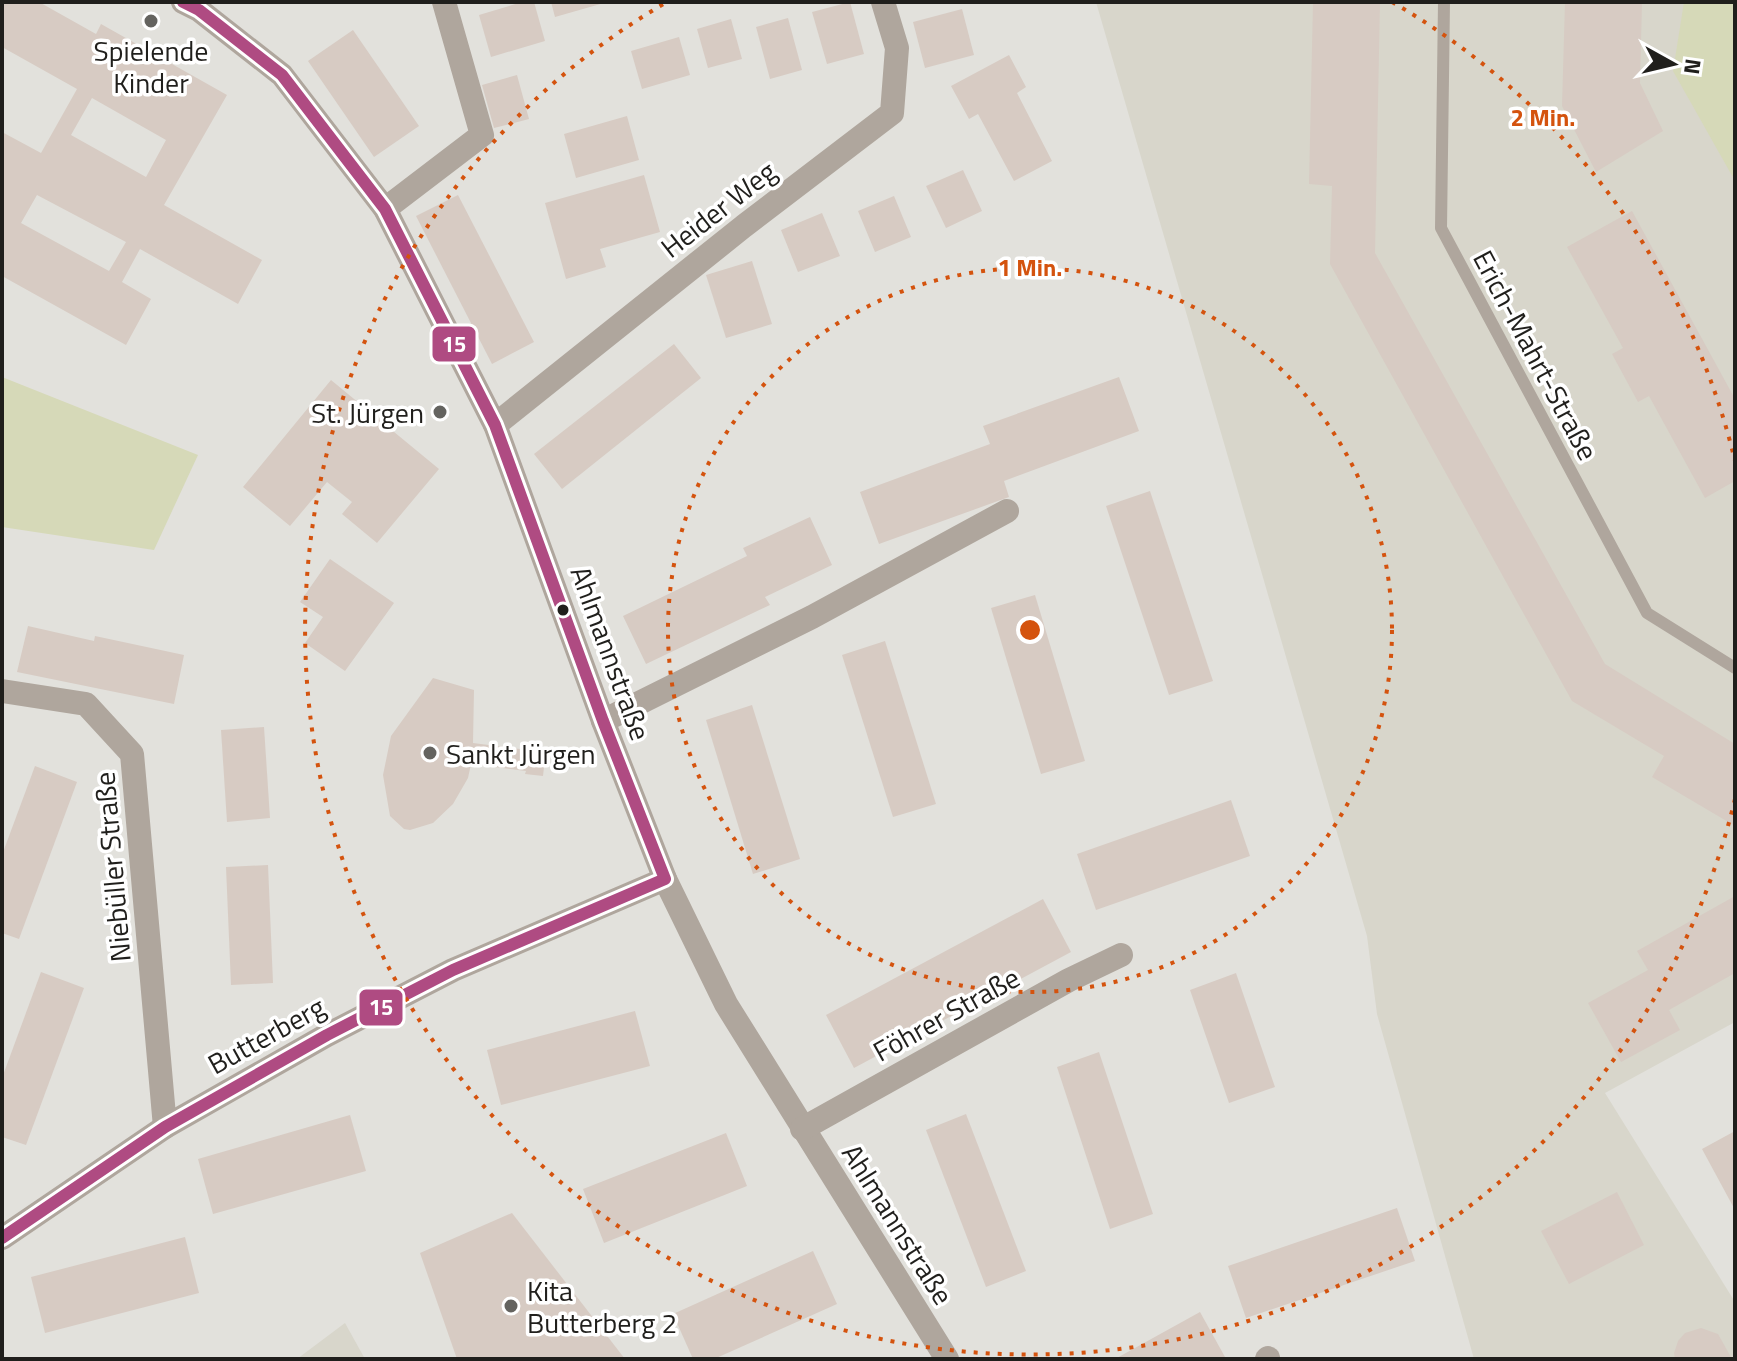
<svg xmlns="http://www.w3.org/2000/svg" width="1737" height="1361" font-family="'Titillium Web',sans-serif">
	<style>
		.built { fill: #d8d6cb }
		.green { fill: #d6d9b8 }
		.building { fill: #d7cbc3; fill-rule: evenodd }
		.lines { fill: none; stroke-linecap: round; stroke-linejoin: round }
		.lane { stroke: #afa69d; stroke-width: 12 }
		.street { stroke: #afa69d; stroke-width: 24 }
		.bus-1-casing { stroke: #fff; stroke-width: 18 }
		.bus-1 { stroke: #af4b82; stroke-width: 12 }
		.ring { fill: none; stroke: #d4530e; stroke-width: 4; stroke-dasharray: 4 8 }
		.poi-dot { fill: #64635f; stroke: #fff; stroke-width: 3 }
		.bus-dot { fill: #201f1c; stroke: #fff; stroke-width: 3 }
		.labels { text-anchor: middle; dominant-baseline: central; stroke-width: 7; stroke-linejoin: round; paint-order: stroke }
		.poi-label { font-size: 28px; fill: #201f1c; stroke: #fff; text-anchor: start }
		.street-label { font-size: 28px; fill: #201f1c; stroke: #fff }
		.centre { fill: #d4530e; stroke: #fff; stroke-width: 4 }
		.ring-label { font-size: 24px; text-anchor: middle; font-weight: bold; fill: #d4530e; stroke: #fff; stroke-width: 7; stroke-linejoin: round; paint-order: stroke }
		.line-badge { stroke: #fff; stroke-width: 3 }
		.badge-label { font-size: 22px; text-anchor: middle; font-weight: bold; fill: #fff }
	</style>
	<rect width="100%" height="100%" fill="#e2e1dc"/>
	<!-- built -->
	<g class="built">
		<polygon points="1096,2 1735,2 1735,1022 1605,1093 1735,1302 1735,1359 1474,1359 1377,1014 1367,936"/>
		<polygon points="345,1323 365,1359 297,1359"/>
	</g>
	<!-- green -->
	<g class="green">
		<polygon points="1684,2 1735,2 1735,181 1673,71"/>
		<polygon points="2,377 198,455 154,550 2,527"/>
	</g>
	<!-- building -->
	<g class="building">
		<path d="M2,2H39L96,34L101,24L227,95L164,205L262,260L238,304L140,249L122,282L151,299L126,345L2,276V132L41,153L77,89L2,47ZM92,98L166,140L146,177L71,135ZM37,195L126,242L109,271L21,223Z"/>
		<polygon points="522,2 534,2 545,41 491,57 479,15"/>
		<polygon points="551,2 604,2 604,3 555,17"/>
		<polygon points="850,2 864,54 827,64 812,12"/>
		<polygon points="1313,2 1380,2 1375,253 1605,664 1735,744 1735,826 1652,777 1664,756 1572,701 1330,264 1332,186 1309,184"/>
		<polygon points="1565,2 1642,2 1640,83 1663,131 1596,172 1562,106"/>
		<polygon points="962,9 974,55 925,68 913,22"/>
		<polygon points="788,18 802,70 770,79 756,27"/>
		<polygon points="731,19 742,59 708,68 697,29"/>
		<polygon points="353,30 419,126 374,157 308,61"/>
		<polygon points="679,37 690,75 642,89 631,51"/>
		<polygon points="1009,55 1026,87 1017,93 1052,161 1014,181 978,114 969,119 951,86"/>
		<polygon points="517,75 529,119 494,128 482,85"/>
		<polygon points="627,116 639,160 576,178 564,134"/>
		<polygon points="963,170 982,211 946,228 926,186"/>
		<polygon points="644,175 660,232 600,249 606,267 566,279 545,203"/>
		<polygon points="458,195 534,342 492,364 416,216"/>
		<polygon points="894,196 911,237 875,252 858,211"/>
		<polygon points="1632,211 1735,399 1735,481 1705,498 1649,396 1638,402 1612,354 1623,348 1567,247"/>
		<polygon points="822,213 840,256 798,272 781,230"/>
		<polygon points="752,261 772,324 726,338 706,275"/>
		<polygon points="674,344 701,378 562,489 534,454"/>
		<polygon points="1119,377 1139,431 1004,481 1009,497 879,544 860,492 990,444 983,426"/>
		<polygon points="331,380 439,469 377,543 342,514 352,502 327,482 290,526 243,487"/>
		<polygon points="1150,491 1213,681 1169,695 1106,506"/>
		<polygon points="810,517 832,565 765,597 770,605 646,664 623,616 747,556 743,548"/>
		<polygon points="330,559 394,603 345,671 305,643 323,617 300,602"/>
		<polygon points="1035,595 1085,761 1041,774 991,608"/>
		<polygon points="28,626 94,641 95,636 184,655 174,704 17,672"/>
		<polygon points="885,641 936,804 893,817 842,655"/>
		<polygon points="433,678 474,690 473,743 528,750 528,748 546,750 543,776 525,774 526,771 471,764 468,778 453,804 433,823 410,830 404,829 390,816 383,775 391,736"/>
		<polygon points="752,705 800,859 753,874 706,720"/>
		<polygon points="264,727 270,818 227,822 221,730"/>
		<polygon points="35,766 77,782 19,939 2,933 2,855"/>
		<polygon points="1231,800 1250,856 1096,910 1077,854"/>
		<polygon points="268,865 273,983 231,985 226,867"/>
		<polygon points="1735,896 1735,973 1669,1010 1680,1030 1621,1062 1588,1003 1648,970 1637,951"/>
		<polygon points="1043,899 1071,952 854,1068 826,1015"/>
		<polygon points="41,972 84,988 26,1145 2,1137 2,1078"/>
		<polygon points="1236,973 1275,1087 1229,1103 1190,990"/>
		<polygon points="635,1011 650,1066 501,1105 487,1050"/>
		<polygon points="1099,1052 1153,1214 1110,1229 1057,1067"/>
		<polygon points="966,1114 1026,1271 986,1287 926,1130"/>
		<polygon points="350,1115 366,1171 213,1214 198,1159"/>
		<polygon points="1735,1131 1735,1210 1702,1149"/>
		<polygon points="726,1133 747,1186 604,1243 583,1189"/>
		<polygon points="1617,1192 1644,1245 1569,1284 1541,1231"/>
		<polygon points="1397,1208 1415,1261 1246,1318 1228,1266"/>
		<polygon points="512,1213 625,1359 457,1359 420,1253"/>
		<polygon points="185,1237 199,1293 45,1333 31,1277"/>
		<polygon points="813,1251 837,1304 714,1359 693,1359 673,1314"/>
		<polygon points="1200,1312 1225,1357 1115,1359"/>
		<polygon points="1701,1328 1718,1334 1732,1359 1675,1359 1674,1353 1678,1341 1685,1333"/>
	</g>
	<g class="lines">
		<!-- lane -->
		<polyline class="lane" points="1444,2 1441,228 1647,613 1735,668"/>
		<!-- street -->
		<g class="street">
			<polyline points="183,2 199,10 282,75 385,209 495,425 603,721 665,879 726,1004 947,1359"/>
			<polyline points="385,209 482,135 444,2"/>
			<polyline points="495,425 744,226 892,113 897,48 883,2"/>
			<polyline points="2,691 86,704 132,754 165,1127"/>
			<polyline points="603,721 812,617 1007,511"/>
			<polyline points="802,1129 1069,980 1121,955"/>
			<polyline points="2,1238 165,1127 327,1035 453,970 665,879"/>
			<polyline points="1267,1359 1268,1358"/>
		</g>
		<defs>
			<polyline id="bus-1" points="2,1238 165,1127 327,1035 453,970 665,879 603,721 495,425 385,209 282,75 199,10 183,2"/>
		</defs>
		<!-- bus-1 casing -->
		<use href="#bus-1" class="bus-1-casing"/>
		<!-- bus-1 -->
		<use href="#bus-1" class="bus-1"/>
	</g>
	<!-- distance rings -->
	<g class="ring">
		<circle cx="1030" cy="630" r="362"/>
		<path d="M1735 799A725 725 0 1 1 667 2M1392 2A725 725 0 0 1 1735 461"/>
	</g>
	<!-- markers -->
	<g class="poi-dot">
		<circle cx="151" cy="21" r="8"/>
		<circle cx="440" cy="412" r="8"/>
		<circle cx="430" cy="753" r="8"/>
		<circle cx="511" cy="1306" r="8"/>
	</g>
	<circle class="bus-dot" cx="563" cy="610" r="7"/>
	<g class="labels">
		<!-- poi labels -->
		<g class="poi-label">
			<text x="151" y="50" text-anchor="middle">Spielende<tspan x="151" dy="32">Kinder</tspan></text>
			<text x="424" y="412" text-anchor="end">St. Jürgen</text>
			<text x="446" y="753">Sankt Jürgen</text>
			<text x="527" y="1290">Kita<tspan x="527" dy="32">Butterberg 2</tspan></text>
		</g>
		<!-- street labels -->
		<g class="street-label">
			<text transform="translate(718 209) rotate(-38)">Heider Weg</text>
			<text transform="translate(1536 355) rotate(62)">Erich-Mahrt-Straße</text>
			<text transform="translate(611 653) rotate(70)">Ahlmannstraße</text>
			<text transform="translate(112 867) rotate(-95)">Niebüller Straße</text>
			<text transform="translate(946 1014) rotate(-29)">Föhrer Straße</text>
			<text transform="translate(266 1035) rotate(-29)">Butterberg</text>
			<text transform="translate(898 1224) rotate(58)">Ahlmannstraße</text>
		</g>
	</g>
	<circle cx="1030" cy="630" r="12" class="centre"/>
	<g class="ring-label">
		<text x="1543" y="126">2 Min.</text>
		<text x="1030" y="276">1 Min.</text>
	</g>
	<g class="line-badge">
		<rect x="431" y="325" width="46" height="38" rx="8" fill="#af4b82"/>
		<rect x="358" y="988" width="46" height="39" rx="8" fill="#af4b82"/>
	</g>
	<g class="badge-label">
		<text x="454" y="352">15</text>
		<text x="381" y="1015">15</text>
	</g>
	<!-- border -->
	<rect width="1737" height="1361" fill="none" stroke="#201f1c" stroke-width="8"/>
	<!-- north arrow -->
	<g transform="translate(1673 64) rotate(98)" stroke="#ffffff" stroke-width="6" paint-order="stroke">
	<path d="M0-6L14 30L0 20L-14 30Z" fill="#201f1c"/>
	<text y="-12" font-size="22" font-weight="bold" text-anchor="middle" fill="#201f1c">N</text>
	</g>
</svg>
